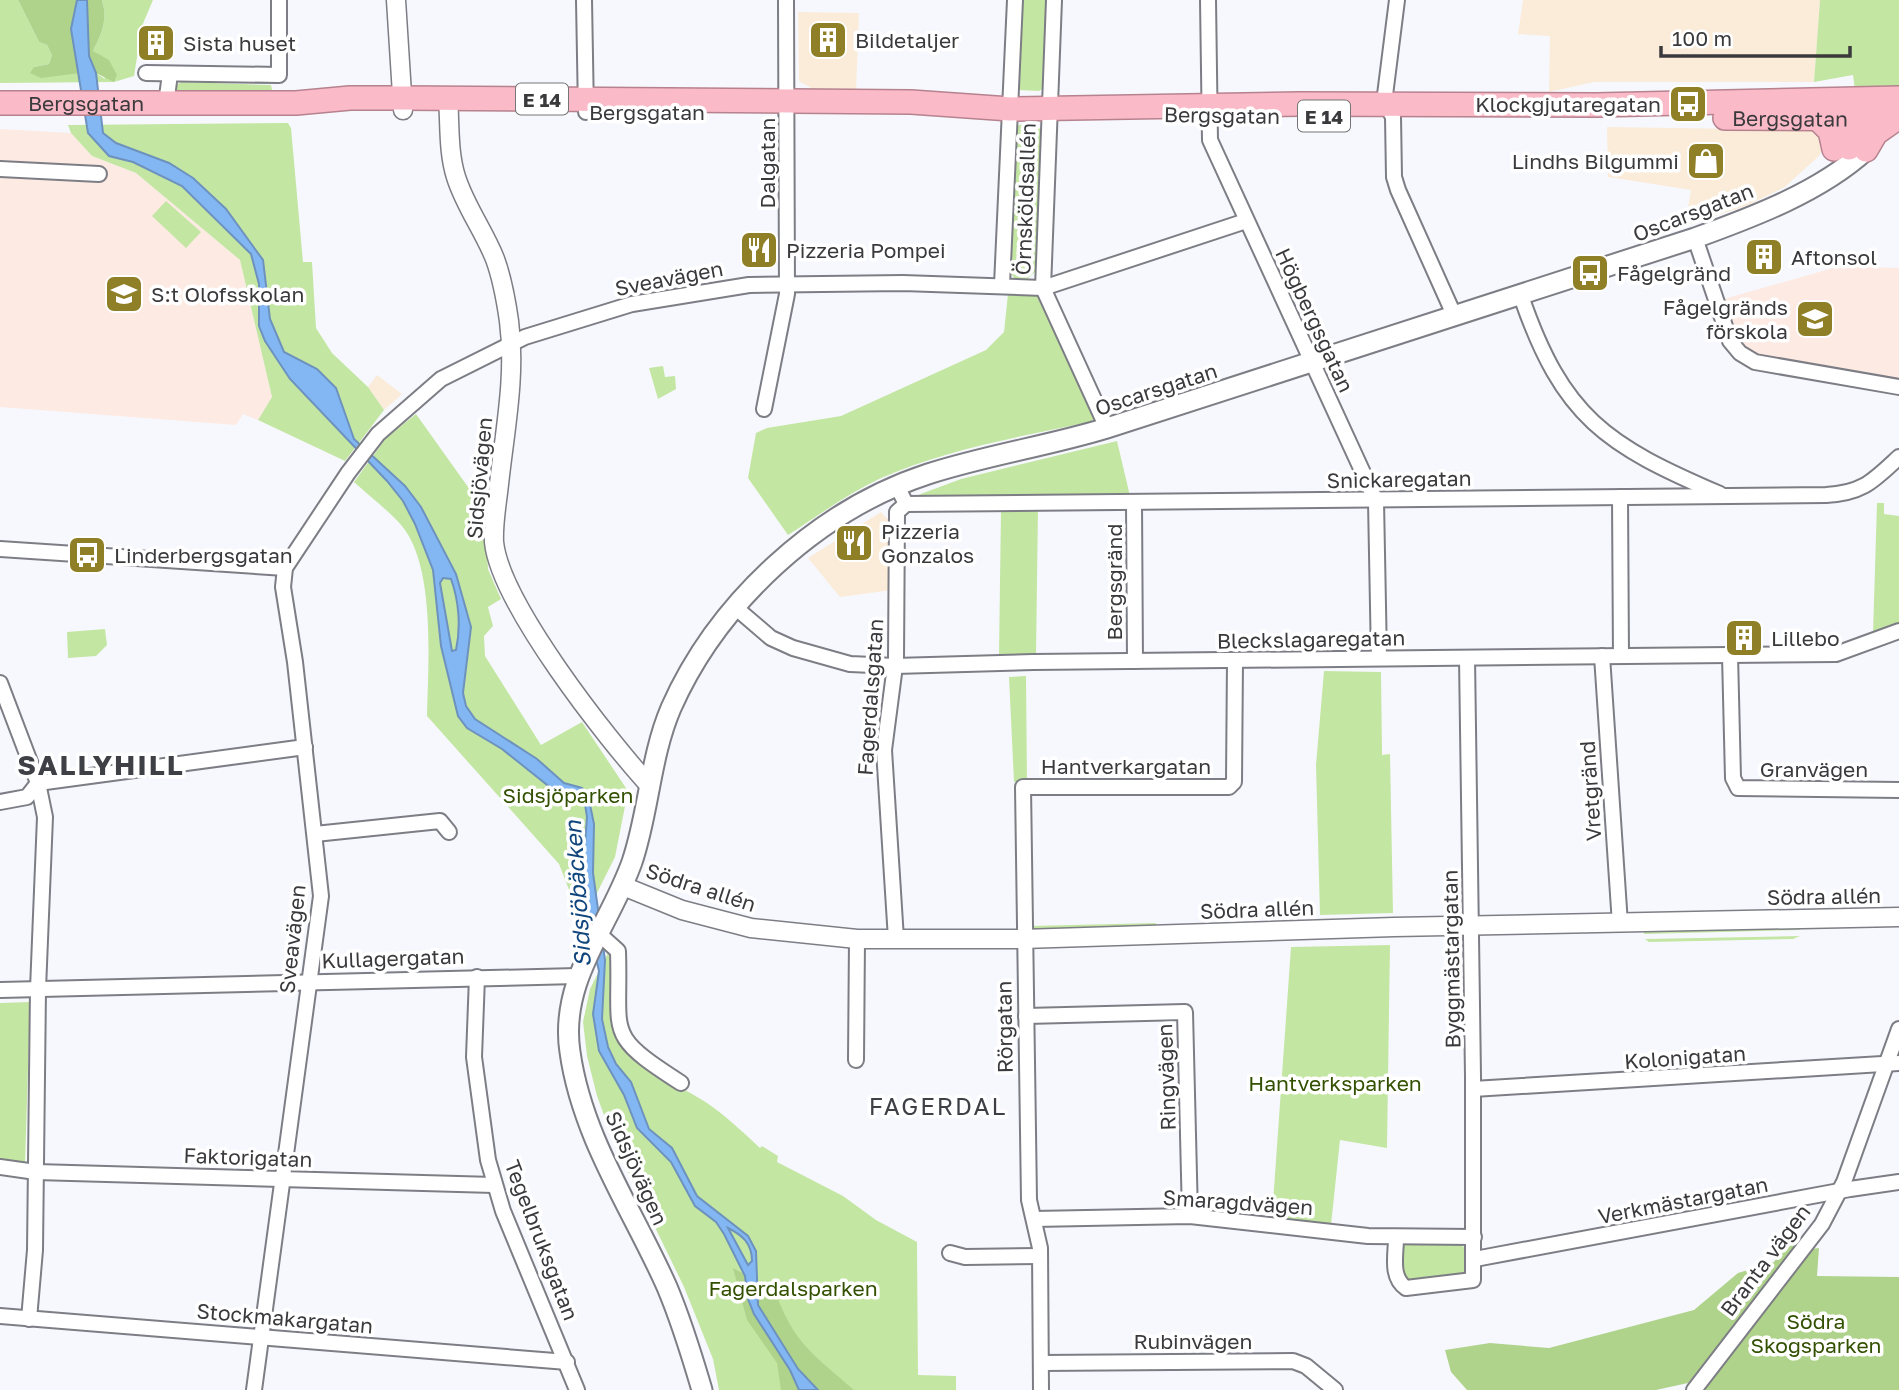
<svg xmlns="http://www.w3.org/2000/svg" width="1899" height="1390" font-family="'Golos Text',sans-serif">
	<style>
		.commercial { fill: #faecd9 }
		.education { fill: #fdeae2 }
		.green { fill: #c4e6a3 }
		.forest { fill: #afd38b }
		.water { fill: #83b7f4; stroke: #6d92bd; stroke-width: 2; fill-rule: evenodd }
		.lines { fill: none; stroke-linecap: round; stroke-linejoin: round }
		.minor-casing { stroke: #7d7e85; stroke-width: 18 }
		.tertiary-casing { stroke: #7d7e85; stroke-width: 21 }
		.secondary-casing { stroke: #7d7e85; stroke-width: 23 }
		.trunk-casing { stroke: #b6828e; stroke-width: 26 }
		.minor { stroke: #fff; stroke-width: 14 }
		.tertiary { stroke: #fff; stroke-width: 18 }
		.secondary { stroke: #fff; stroke-width: 19 }
		.trunk { stroke: #fabac8; stroke-width: 23 }
		.labels { text-anchor: middle; dominant-baseline: central; stroke-width: 7; stroke-linejoin: round; paint-order: stroke }
		.shield { fill: #fff; stroke: #757577; stroke-width: 2 }
		.shield-label { font-size: 19px; font-weight: bold; fill: #3a3a3d }
		.poi-label { font-size: 21px; fill: #3a3a3d; stroke: #fff; text-anchor: start }
		.street-label { font-size: 21px; fill: #3a3a3d; stroke: #fff }
		.park-label { font-size: 21px; fill: #325000; stroke: #fff }
		.water-label { font-size: 23px; font-style: italic; fill: #10467c; stroke: #fff }
		.quarter-label { font-size: 24px; letter-spacing: 2px; fill: #3f4046; stroke: #fff }
		.district-label { font-size: 28px; font-weight: bold; letter-spacing: 2px; fill: #3f4046; stroke: #fff }
	</style>
	<rect width="100%" height="100%" fill="#f7f8fe"/>
	<!-- commercial -->
	<g class="commercial">
		<polygon points="1523,0 1820,0 1814,82 1594,82 1549,92 1550,36 1518,34"/>
		<polygon points="798,12 859,13 856,92 815,90 799,81"/>
		<polygon points="1607,127 1817,130 1823,143 1820,155 1785,187 1746,206 1685,226 1691,190 1608,177"/>
		<polygon points="377,375 402,394 384,410 368,387"/>
		<polygon points="881,512 892,524 892,590 840,597 808,558"/>
	</g>
	<!-- education -->
	<g class="education">
		<polygon points="0,129 71,133 92,156 136,173 240,260 272,397 258,420 243,414 236,425 0,407"/>
		<polygon points="1840,266 1899,268 1899,381 1754,357 1742,346 1724,299"/>
	</g>
	<!-- green -->
	<g class="green">
		<path d="M0,0H18L39,42L47,45L52,55L49,64L34,67L96,73L105,79L98,56L93,51C102,33 108,20 102,0H153L142,26L134,76L114,82L0,83Z"/>
		<polygon points="1020,0 1047,0 1044,88 1039,91 1018,90 1015,85"/>
		<polygon points="1820,0 1899,0 1899,89 1855,90 1853,75 1814,82"/>
		<polygon points="181,82 271,85 272,90 241,95 175,94 174,87"/>
		<polygon points="288,123 291,128 303,262 312,262 316,328 332,353 368,387 384,410 345,461 258,420 272,397 240,260 136,173 92,156 71,133 68,125"/>
		<polygon points="1023,124 1035,124 1042,131 1036,264 1035,272 1027,279 1015,279 1007,269 1016,126"/>
		<polygon points="166,201 201,232 186,248 152,216"/>
		<path d="M1008,294H1035L1040,298L1094,419L1090,422C1019,437 946,449 879,479C847,494 818,516 788,535L748,478L756,433L767,428L841,416L986,350L1004,332Z"/>
		<polygon points="663,366 665,377 675,376 676,389 658,399 649,368"/>
		<path d="M416,414L478,501L484,502L488,569L501,599L488,607L493,626L484,636L485,656L541,745L582,722L628,791L615,857L582,923L559,864L427,716C428,664 436,568 402,526C388,510 369,496 354,482L386,438Z"/>
		<polygon points="1117,441 1130,496 918,495 961,479"/>
		<polygon points="1877,503 1884,503 1884,514 1899,516 1899,624 1873,634"/>
		<polygon points="1001,508 1038,509 1036,655 999,655"/>
		<polygon points="105,629 107,645 96,656 68,658 67,632"/>
		<polygon points="1324,671 1381,672 1382,755 1390,754 1393,913 1320,915 1316,765"/>
		<polygon points="1026,676 1027,782 1014,782 1009,677"/>
		<polygon points="1156,923 1156,927 1035,930 1030,926"/>
		<polygon points="1798,927 1800,930 1644,934 1645,930"/>
		<polygon points="1800,936 1793,939 1649,942 1645,939"/>
		<polygon points="1390,945 1387,1148 1340,1140 1331,1225 1272,1217 1291,947"/>
		<path d="M608,953L613,958C612,982 606,1015 616,1038C629,1065 682,1086 707,1103C726,1116 743,1132 760,1148L762,1146L778,1156L777,1162L843,1196L876,1220L917,1242L918,1375L956,1376V1390H719L713,1359L684,1287L615,1145L597,1096L587,1056L583,1022L590,989Z"/>
		<polygon points="30,1002 25,1165 0,1161 0,1003"/>
		<polygon points="1457,1242 1465,1248 1468,1273 1463,1276 1406,1282 1401,1280 1400,1248 1404,1245"/>
	</g>
	<!-- forest -->
	<g class="forest">
		<polygon points="18,0 77,0 71,29 80,73 41,78 30,73 34,67 49,64 52,55 47,45 39,42"/>
		<path d="M87,0H102C108,20 102,33 93,51L109,60L117,75L114,82L96,73L89,56Z"/>
		<polygon points="1793,1234 1802,1238 1802,1244 1688,1383 1656,1390 1467,1390 1451,1372 1445,1350 1490,1343 1549,1348 1694,1310 1738,1273 1774,1262"/>
		<polygon points="1819,1248 1817,1276 1899,1277 1899,1390 1701,1390 1811,1249"/>
		<path d="M733,1268L775,1291C794,1344 814,1355 854,1390H781L777,1363L747,1320Z"/>
	</g>
	<!-- water -->
	<path class="water" d="M77,0H87L89,56L96,73L103,133L116,143L169,163L193,178L226,209L263,260L270,319L284,352L317,369L336,388L354,439L405,486L421,507L456,574L471,627L463,693L466,706L475,719L537,759L564,783L582,788L588,795L594,824L593,873L605,960L602,1019L608,1047L616,1064L631,1082L649,1129L672,1148L697,1196L748,1236L756,1251L758,1305L798,1369L818,1390H799L790,1370L754,1314L748,1299L745,1276L724,1234L716,1222L695,1206L671,1162L637,1128L624,1095L599,1051L593,1014L599,971L581,897L587,817L585,804L578,795L551,788L502,749L467,728L458,716L441,646L433,570L415,524L403,501L387,481L290,379L265,341L259,326V284L251,254L182,186L133,162L109,156L88,133L71,29ZM443,578L451,579C459,601 461,627 456,650L452,651L440,583ZM728,1228C742,1235 752,1243 752,1261L748,1265Z"/>
	<g class="lines">
		<defs>
			<g id="minor">
				<polyline points="584,0 586,112"/>
				<polyline points="1054,0 1043,288 1107,428"/>
				<polyline points="1208,0 1210,140 1376,501 1379,658"/>
				<polyline points="1397,0 1385,95 1386,104 1393,117 1394,177 1398,190 1455,317"/>
				<polyline points="146,73 279,75 279,0"/>
				<polyline points="166,104 170,74"/>
				<polyline points="0,169 99,174"/>
				<polyline points="1695,238 1730,341 1740,353 1755,362 1899,387"/>
				<polyline points="1002,285 1015,0"/>
				<path d="M1521,296C1563,418 1606,445 1720,494"/>
				<polyline points="764,409 787,294 786,0"/>
				<path d="M897,486L906,504L1826,495C1863,493 1873,481 1899,457"/>
				<polyline points="1620,497 1621,656"/>
				<polyline points="1134,503 1135,661"/>
				<polyline points="0,549 285,568"/>
				<polyline points="736,608 771,638 793,648 850,664 895,666 1033,662 1836,654 1899,631"/>
				<polyline points="1730,655 1733,778 1738,788 1899,790"/>
				<polyline points="1602,656 1620,924"/>
				<polyline points="0,683 38,783 45,817 38,989 35,1250 29,1319"/>
				<polyline points="0,802 27,797 38,783 305,747"/>
				<polyline points="315,834 440,821 449,832"/>
				<path d="M598,933L618,951C621,1036 603,1033 681,1083"/>
				<polyline points="896,939 884,750 896,658 897,512 906,504"/>
				<polyline points="477,977 474,1057 488,1160 503,1211 577,1390"/>
				<polyline points="0,990 577,976"/>
				<polyline points="1026,1016 1185,1012 1190,1216"/>
				<polyline points="856,1060 857,939"/>
				<polyline points="1473,1089 1899,1063"/>
				<polyline points="0,1167 36,1172 494,1185"/>
				<polyline points="1034,1219 1190,1216 1368,1236 1474,1237"/>
				<path d="M1396,1238C1396,1255 1390,1277 1406,1288L1473,1280V1076L1467,658"/>
				<polyline points="950,1253 965,1257 1040,1256"/>
				<polyline points="1475,1259 1850,1189 1899,1182"/>
				<polyline points="0,1316 567,1362"/>
				<polyline points="1041,1363 1293,1361 1306,1366 1335,1390"/>
				<polyline points="254,1390 321,896 295,662 283,587 285,568 348,473 378,434 441,379 525,337 632,304 749,285 903,283 1043,288 1246,221"/>
				<polyline points="1041,1390 1040,1248 1029,1200 1023,787 1229,787 1234,782 1235,661"/>
				<polyline points="1694,1390 1822,1224 1844,1182 1899,1029"/>
			</g>
			<g id="tertiary">
				<polyline points="396,0 403,110"/>
				<path d="M448,98C450,124 448,152 456,177C465,206 484,231 495,259C502,278 506,300 509,321C516,376 505,429 499,484C497,503 493,524 494,542C500,603 607,739 650,786"/>
				<polyline points="623,886 682,910 751,928 857,939 1023,939 1394,927 1899,917"/>
			</g>
			<path id="secondary" d="M702,1390C692,1356 681,1320 667,1287C633,1210 582,1138 570,1052C559,980 609,927 632,862C649,812 650,757 671,708C718,602 818,510 928,474C987,455 1048,446 1107,428L1695,238C1753,217 1820,192 1866,150"/>
			<g id="trunk">
				<path id="s1" d="M0,103H296L350,98H402L911,102L1010,109L1299,104L1597,105L1899,98"/>
				<polyline points="1845,109 1849,113 1854,137 1849,148"/>
				<path id="s2" d="M1725,118L1899,119"/>
				<polyline points="1819,120 1830,131 1834,149"/>
				<polyline points="1866,150 1876,133 1896,119"/>
			</g>
		</defs>
		<!-- minor casing -->
		<use href="#minor" class="minor-casing"/>
		<!-- tertiary casing -->
		<use href="#tertiary" class="tertiary-casing"/>
		<!-- secondary casing -->
		<use href="#secondary" class="secondary-casing"/>
		<!-- trunk casing -->
		<use href="#trunk" class="trunk-casing"/>
		<!-- minor -->
		<use href="#minor" class="minor"/>
		<!-- tertiary -->
		<use href="#tertiary" class="tertiary"/>
		<!-- secondary -->
		<use href="#secondary" class="secondary"/>
		<!-- trunk -->
		<use href="#trunk" class="trunk"/>
	</g>
	<!-- icons -->
	<defs>
		<symbol id="building-square" viewBox="-11 -11 22 22"><rect x="-9" y="-9" width="18" height="18" rx="4" fill="#8f7f26" stroke="#fff"/><path d="M-4-6H4V6H1V3H-1V6H-4ZM-2.5-4.3h1.7v1.8h-1.7ZM.8-4.3h1.7v1.8H.8ZM-2.5-1h1.7V.8h-1.7ZM.8-1h1.7V.8H.8Z" fill="#fff"/></symbol>
		<symbol id="bus-square" viewBox="-11 -11 22 22"><rect x="-9" y="-9" width="18" height="18" rx="4" fill="#8f7f26" stroke="#fff"/><path d="M-5-6H5V4H4V6H2V4H-2V6H-4V4H-5ZM-3.5-4V0h7V-4ZM-3.5 1.2v1.5H-2V1.2ZM2 1.2v1.5H3.5V1.2Z" fill="#fff"/></symbol>
		<symbol id="shop-square" viewBox="-11 -11 22 22"><rect x="-9" y="-9" width="18" height="18" rx="4" fill="#8f7f26" stroke="#fff"/><path d="M-5-2.5h2.3a2.7 3.5 0 0 1 5.4 0H5L5.5 6h-11ZM-1.5-2.5h3a1.5 2.3 0 0 0-3 0Z" fill="#fff"/></symbol>
		<symbol id="restaurant-square" viewBox="-11 -11 22 22"><rect x="-9" y="-9" width="18" height="18" rx="4" fill="#8f7f26" stroke="#fff"/><path d="M-5-6h1v4h1v-4h1v4h1v-4h1v5L-1.5 .5V6h-2V.5L-5-1ZM5-6V6H3V1.5H1.5Q1.5-4 5-6Z" fill="#fff"/></symbol>
		<symbol id="school-square" viewBox="-11 -11 22 22"><rect x="-9" y="-9" width="18" height="18" rx="4" fill="#8f7f26" stroke="#fff"/><path d="M0-5L7-2L0 1L-7-2ZM-4 1L0 2.5L4 1V4Q0 6-4 4Z" fill="#fff"/></symbol>
	</defs>
	<g fill-rule="evenodd">
		<use href="#building-square" x="806" y="18" width="44" height="44"/>
		<use href="#building-square" x="134" y="21" width="44" height="44"/>
		<use href="#bus-square" x="1666" y="82" width="44" height="44"/>
		<use href="#shop-square" x="1684" y="139" width="44" height="44"/>
		<use href="#restaurant-square" x="737" y="228" width="44" height="44"/>
		<use href="#building-square" x="1742" y="235" width="44" height="44"/>
		<use href="#bus-square" x="1568" y="251" width="44" height="44"/>
		<use href="#school-square" x="102" y="272" width="44" height="44"/>
		<use href="#school-square" x="1793" y="297" width="44" height="44"/>
		<use href="#restaurant-square" x="832" y="521" width="44" height="44"/>
		<use href="#bus-square" x="65" y="533" width="44" height="44"/>
		<use href="#building-square" x="1722" y="616" width="44" height="44"/>
	</g>
	<g class="labels">
		<!-- shield labels -->
		<g class="shield">
			<rect x="516" y="83.5" width="52" height="31" rx="5"/>
			<rect x="1298" y="100.5" width="52" height="31" rx="5"/>
		</g>
		<g class="shield-label">
			<text x="542" y="99">E 14</text>
			<text x="1324" y="116">E 14</text>
		</g>
		<!-- poi labels -->
		<g class="poi-label">
			<text x="855" y="40">Bildetaljer</text>
			<text x="183" y="43">Sista huset</text>
			<text x="1661" y="104" text-anchor="end">Klockgjutaregatan</text>
			<text x="1679" y="161" text-anchor="end">Lindhs Bilgummi</text>
			<text x="786" y="250">Pizzeria Pompei</text>
			<text x="1791" y="257">Aftonsol</text>
			<text x="1617" y="273">Fågelgränd</text>
			<text x="151" y="294">S:t Olofsskolan</text>
			<text x="1788" y="307" text-anchor="end">Fågelgränds<tspan x="1788" dy="24">förskola</tspan></text>
			<text x="881" y="531">Pizzeria<tspan x="881" dy="24">Gonzalos</tspan></text>
			<text x="114" y="555">Linderbergsgatan</text>
			<text x="1771" y="638">Lillebo</text>
		</g>
		<!-- street labels -->
		<g class="street-label">
			<text stroke="none"><textPath href="#s1" startOffset="86">Bergsgatan</textPath></text>
			<text x="647" y="112">Bergsgatan</text>
			<text transform="translate(1222 115) rotate(1)">Bergsgatan</text>
			<text stroke="none"><textPath href="#s2" startOffset="65">Bergsgatan</textPath></text>
			<text transform="translate(767 163) rotate(-90)">Dalgatan</text>
			<text transform="translate(1025 199) rotate(-88)">Örnsköldsallén</text>
			<text transform="translate(1693 212) rotate(-21)">Oscarsgatan</text>
			<text transform="translate(669 278) rotate(-11)">Sveavägen</text>
			<text transform="translate(1315 320) rotate(65)">Högbergsgatan</text>
			<text transform="translate(1156 389) rotate(-18)">Oscarsgatan</text>
			<text transform="translate(479 478) rotate(-85)">Sidsjövägen</text>
			<text transform="translate(1399 479) rotate(-1)">Snickaregatan</text>
			<text transform="translate(1114 582) rotate(-90)">Bergsgränd</text>
			<text transform="translate(1311 639) rotate(-1)">Bleckslagaregatan</text>
			<text transform="translate(870 697) rotate(-86)">Fagerdalsgatan</text>
			<text x="1126" y="766">Hantverkargatan</text>
			<text x="1814" y="769">Granvägen</text>
			<text transform="translate(1590 791) rotate(-94)">Vretgränd</text>
			<text transform="translate(701 887) rotate(18)">Södra allén</text>
			<text transform="translate(1824 896) rotate(-1)">Södra allén</text>
			<text transform="translate(1257 909) rotate(-2)">Södra allén</text>
			<text transform="translate(292 939) rotate(-84)">Sveavägen</text>
			<text transform="translate(393 958) rotate(-2)">Kullagergatan</text>
			<text transform="translate(1451 959) rotate(-91)">Byggmästargatan</text>
			<text transform="translate(1004 1027) rotate(-91)">Rörgatan</text>
			<text transform="translate(1685 1057) rotate(-4)">Kolonigatan</text>
			<text transform="translate(1166 1077) rotate(-92)">Ringvägen</text>
			<text transform="translate(248 1157) rotate(2)">Faktorigatan</text>
			<text transform="translate(637 1168) rotate(66)">Sidsjövägen</text>
			<text transform="translate(1683 1200) rotate(-11)">Verkmästargatan</text>
			<text transform="translate(1238 1202) rotate(4)">Smaragdvägen</text>
			<text transform="translate(542 1240) rotate(69)">Tegelbruksgatan</text>
			<text transform="translate(1765 1260) rotate(-53)">Branta vägen</text>
			<text transform="translate(285 1318) rotate(5)">Stockmakargatan</text>
			<text x="1193" y="1341">Rubinvägen</text>
		</g>
		<!-- park labels -->
		<g class="park-label">
			<text x="568" y="795">Sidsjöparken</text>
			<text x="1335" y="1083">Hantverksparken</text>
			<text x="793" y="1288">Fagerdalsparken</text>
			<text x="1816" y="1321">Södra<tspan x="1816" dy="24">Skogsparken</tspan></text>
		</g>
		<!-- water labels -->
		<g class="water-label">
			<text transform="translate(577 894) rotate(-94)">Sidsjöbäcken</text>
		</g>
		<!-- quarter labels -->
		<g class="quarter-label">
			<text x="938" y="1105">FAGERDAL</text>
		</g>
		<!-- district labels -->
		<g class="district-label">
			<text x="101" y="764">SALLYHILL</text>
		</g>
	</g>
	<!-- scale -->
	<path d="M1661 46v10h189v-10" fill="none" stroke="#3a3a3d" stroke-width="3.5"/>
	<text x="1672" y="46" font-size="21" fill="#3a3a3d" stroke="#ffffff" stroke-width="5" paint-order="stroke">100 m</text>
</svg>
